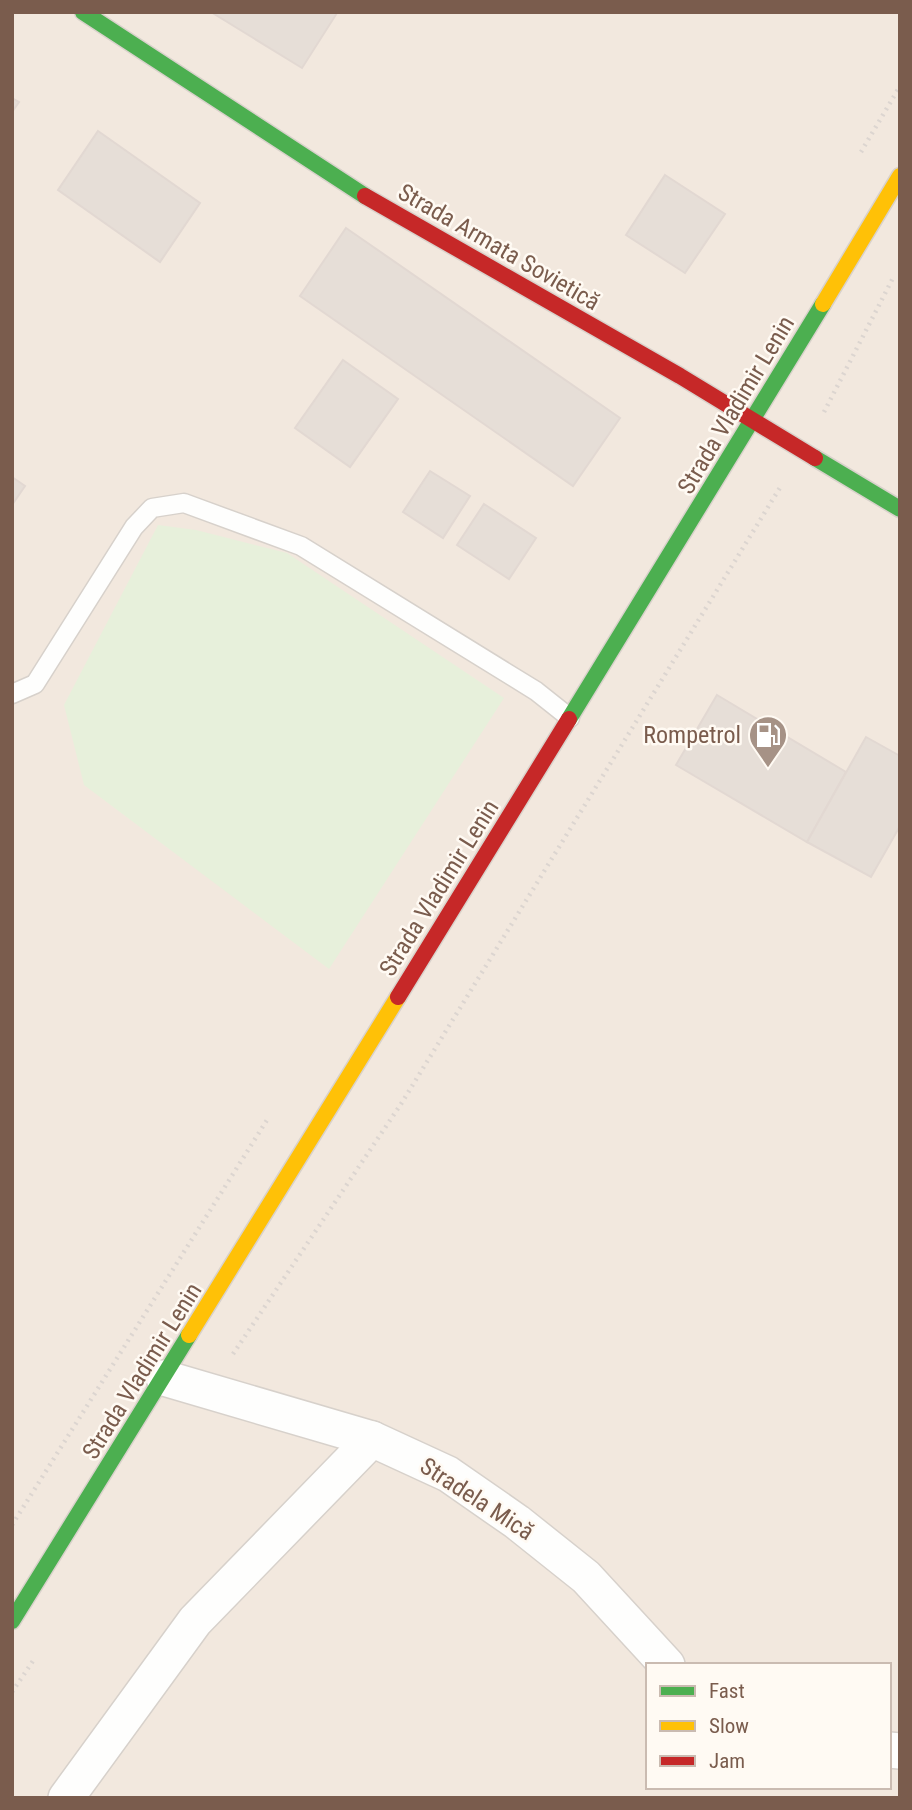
<svg xmlns="http://www.w3.org/2000/svg" width="912" height="1810" font-family="'Roboto Condensed',sans-serif">
	<style>
		.residential { fill: #f2e8de; fill-rule: evenodd }
		.green { fill: #e7f0db }
		.building { fill: #e6ded7; stroke: #e2d8d2; stroke-width: 2 }
		.lines { fill: none; stroke-linecap: round; stroke-linejoin: round }
		.lane-casing { stroke: #d7d1cb; stroke-width: 21 }
		.street-casing { stroke: #d7d1cb; stroke-width: 38 }
		.fast-casing { stroke: #d9d2cb; stroke-width: 19 }
		.slow-casing { stroke: #d9d2cb; stroke-width: 19 }
		.jam-casing { stroke: #d9d2cb; stroke-width: 19 }
		.path { stroke: #dcd5d0; stroke-width: 4.5; stroke-dasharray: 2 5; stroke-linecap: butt }
		.lane { stroke: #fefefd; stroke-width: 18 }
		.street { stroke: #fefefd; stroke-width: 35 }
		.fast { stroke: #4caf50; stroke-width: 16 }
		.slow { stroke: #ffc107; stroke-width: 16 }
		.jam { stroke: #c62828; stroke-width: 16 }
		.labels { text-anchor: middle; dominant-baseline: central; stroke-width: 5; stroke-linejoin: round; paint-order: stroke }
		.street-label { font-size: 24px; fill: #7a5c4d; stroke: #fffaf3 }
		.poi-label { font-size: 24px; fill: #7a5c4d; stroke: #fffaf3; text-anchor: end }
	</style>
	<rect width="100%" height="100%" fill="#f9f5f0"/>
	<!-- residential -->
	<path class="residential" d="M12,12H900V1798H12ZM648,1665H889V1787H648Z"/>
	<!-- green -->
	<polygon class="green" points="158,525 196,530 287,553 504,698 329,969 84,785 64,705"/>
	<!-- building -->
	<g class="building">
		<polygon points="211,12 335,12 337,13 302,68"/>
		<polygon points="12,98 19,102 12,112"/>
		<polygon points="98,131 200,203 160,262 58,190"/>
		<polygon points="665,175 725,214 685,273 626,235"/>
		<polygon points="346,228 620,418 573,486 300,296"/>
		<polygon points="343,360 398,399 350,467 295,428"/>
		<polygon points="430,471 470,496 443,538 403,512"/>
		<polygon points="12,477 25,486 12,505"/>
		<polygon points="484,504 536,538 509,579 457,545"/>
		<polygon points="717,695 846,772 807,842 676,765"/>
		<polygon points="866,737 900,756 900,826 871,877 807,842"/>
	</g>
	<g class="lines">
		<defs>
			<polyline id="lane" points="12,694 35,684 134,527 152,508 184,503 301,546 536,691 570,718"/>
			<g id="street">
				<polyline points="164,1378 372,1439 448,1474 517,1522 586,1577 667,1665"/>
				<polyline points="889,1750 900,1751"/>
				<polyline points="66,1798 195,1621 372,1439"/>
			</g>
			<g id="fast">
				<polyline points="83,12 365,196"/>
				<polyline points="815,458 900,509"/>
				<polyline points="569,719 823,304"/>
				<polyline points="12,1621 189,1335"/>
			</g>
			<g id="slow">
				<polyline points="823,304 900,176"/>
				<polyline points="189,1335 398,997"/>
			</g>
			<g id="jam">
				<polyline points="365,196 680,376 815,458"/>
				<polyline points="398,997 569,719"/>
			</g>
		</defs>
		<!-- lane casing -->
		<use href="#lane" class="lane-casing"/>
		<!-- street casing -->
		<use href="#street" class="street-casing"/>
		<!-- fast casing -->
		<use href="#fast" class="fast-casing"/>
		<!-- slow casing -->
		<use href="#slow" class="slow-casing"/>
		<!-- jam casing -->
		<use href="#jam" class="jam-casing"/>
		<!-- path -->
		<g class="path">
			<polyline points="861,152 900,86"/>
			<polyline points="824,412 894,276"/>
			<polyline points="233,1354 401,1104 781,486"/>
			<polyline points="12,1525 267,1120"/>
			<polyline points="12,1692 35,1658"/>
		</g>
		<!-- lane -->
		<use href="#lane" class="lane"/>
		<!-- street -->
		<use href="#street" class="street"/>
		<!-- fast -->
		<use href="#fast" class="fast"/>
		<!-- slow -->
		<use href="#slow" class="slow"/>
		<!-- jam -->
		<use href="#jam" class="jam"/>
	</g>
	<!-- icons -->
	<defs>
		<symbol id="fuel-pin" viewBox="-11 -11 22 30"><path d="M0 17L-7.5 6A9.5 9.5 0 1 1 7.5 6Z" fill="#a69286" stroke="#fffaf3"/><path d="M-5.5-6h7V0h2V4h1.3V-2.5L3-4.5l.8-.8L6-3V5H2.5V1h-1V6h-7ZM-4.2-4.7v3.2H.2V-4.7Z" fill="#fff"/></symbol>
	</defs>
	<g fill-rule="evenodd">
		<use href="#fuel-pin" x="746" y="713" width="44" height="60"/>
	</g>
	<g class="labels">
		<!-- street labels -->
		<g class="street-label">
			<text transform="translate(499 247) rotate(30)">Strada Armata Sovietică</text>
			<text transform="translate(736 405) rotate(-59)">Strada Vladimir Lenin</text>
			<text transform="translate(439 888) rotate(-58)">Strada Vladimir Lenin</text>
			<text transform="translate(142 1371) rotate(-58)">Strada Vladimir Lenin</text>
			<text transform="translate(477 1499) rotate(33)">Stradela Mică</text>
		</g>
		<!-- poi labels -->
		<g class="poi-label">
			<text x="741" y="735">Rompetrol</text>
		</g>
	</g>
	<!-- border -->
	<rect width="912" height="1810" fill="none" stroke="#7a5c4d" stroke-width="28"/>
	<!-- legend -->
	<rect x="646" y="1663" width="245" height="126" fill="#fffaf3" stroke="#cabbb1" stroke-width="2"/>
	<rect x="660" y="1686" width="35" height="10" fill="#4caf50" stroke="#cabbb1" stroke-width="2"/>
	<text x="709" y="1698" font-size="21" fill="#7a5c4d">Fast</text>
	<rect x="660" y="1721" width="35" height="10" fill="#ffc107" stroke="#cabbb1" stroke-width="2"/>
	<text x="709" y="1733" font-size="21" fill="#7a5c4d">Slow</text>
	<rect x="660" y="1756" width="35" height="10" fill="#c62828" stroke="#cabbb1" stroke-width="2"/>
	<text x="709" y="1768" font-size="21" fill="#7a5c4d">Jam</text>
</svg>
